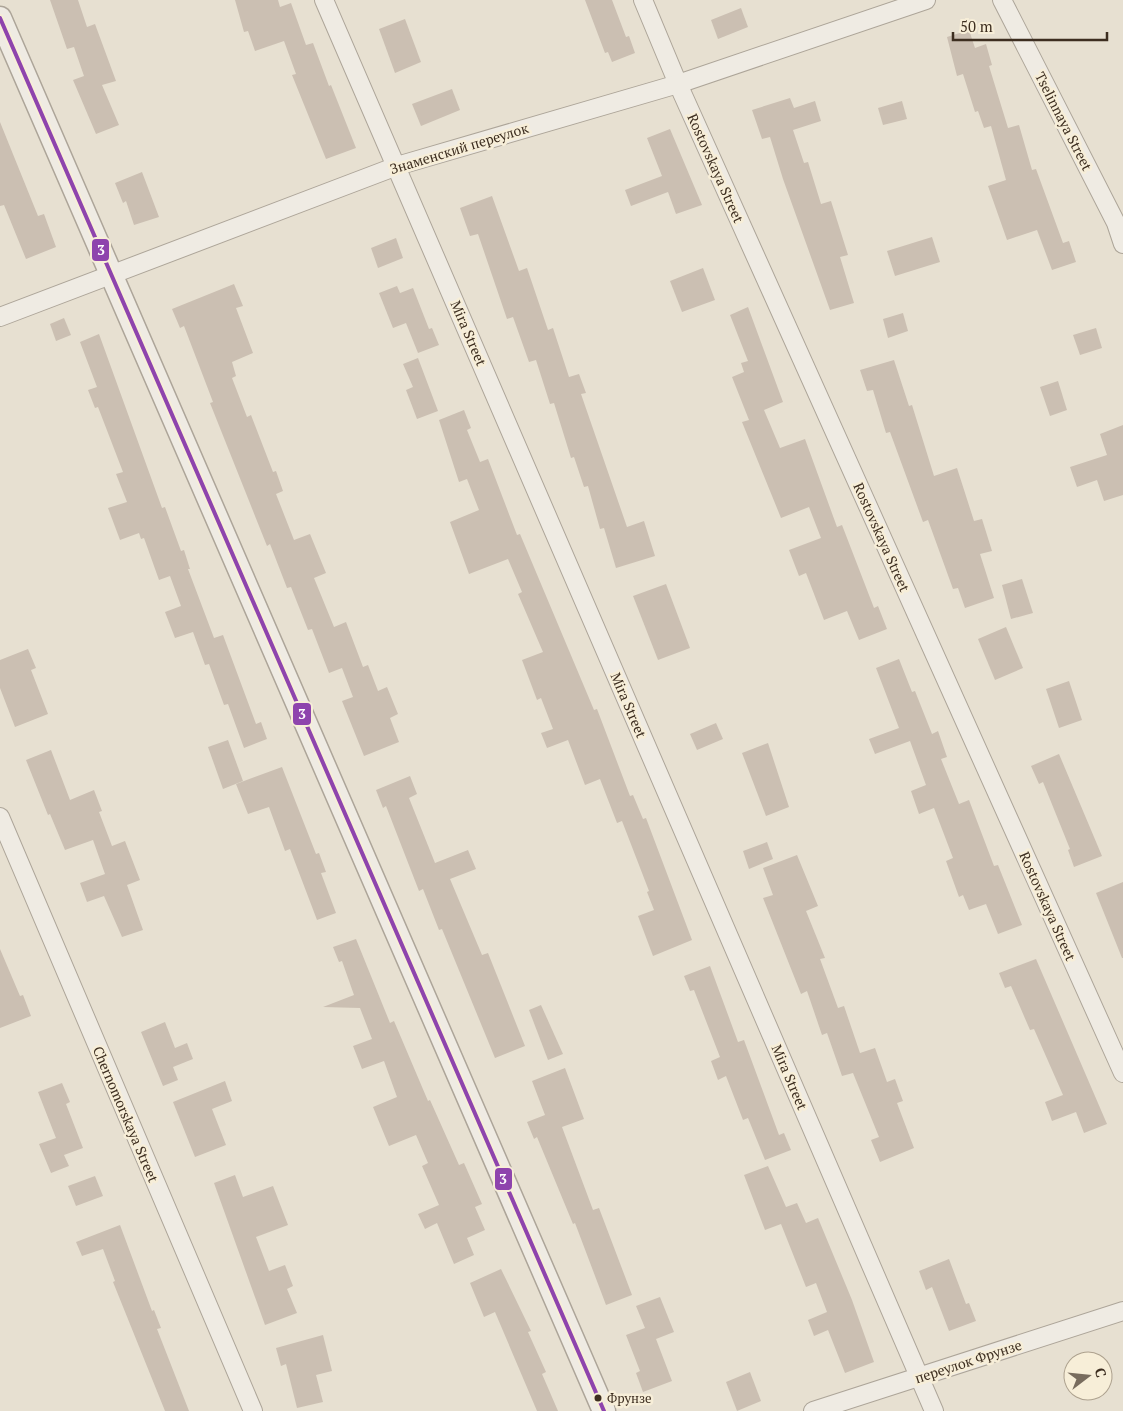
<svg xmlns="http://www.w3.org/2000/svg" width="1123" height="1411" font-family="'PT Serif',serif">
	<style>
		.building { fill: #cbbfb2 }
		.lines { fill: none; stroke-linecap: round; stroke-linejoin: round }
		.minor-casing { stroke: #ada599; stroke-width: 20 }
		.tertiary-casing { stroke: #ada599; stroke-width: 25 }
		.minor { stroke: #efebe3; stroke-width: 18 }
		.tertiary { stroke: #efebe3; stroke-width: 22 }
		.bus-1-casing { stroke: #f7eed8; stroke-width: 8 }
		.bus-1 { stroke: #8e44ad; stroke-width: 4 }
		.bus-dot { fill: #3d2e20; stroke: #f7eed8; stroke-width: 2 }
		.labels { text-anchor: middle; dominant-baseline: central; stroke-width: 5; stroke-linejoin: round; paint-order: stroke }
		.bus-label { font-size: 13px; fill: #3d2e20; stroke: #f7eed8; text-anchor: start }
		.street-label { font-size: 14px; fill: #3d2e20; stroke: #f7eed8 }
		.line-badge { stroke: #f7eed8; stroke-width: 2 }
		.badge-label { font-size: 14px; text-anchor: middle; font-weight: bold; fill: #fff }
	</style>
	<rect width="100%" height="100%" fill="#e7e0d1"/>
	<!-- building -->
	<g class="building">
		<polygon points="50,0 78,0 87,27 95,24 116,81 102,85 119,125 96,134 73,80 84,76 74,47 67,49"/>
		<polygon points="235,0 278,0 280,7 291,3 306,45 313,43 329,86 331,85 356,148 326,159 292,75 296,74 284,41 255,51 248,31 244,32"/>
		<polygon points="585,0 612,0 626,37 629,36 635,53 612,62 608,52 605,53"/>
		<polygon points="741,8 748,27 718,39 711,20"/>
		<polygon points="405,19 421,62 395,73 379,29"/>
		<polygon points="969,30 975,48 986,44 992,65 989,66 1008,128 1019,125 1032,170 1036,169 1063,243 1069,241 1076,262 1052,270 1037,230 1007,240 988,186 1006,180 991,126 984,128 978,111 975,112 963,74 957,76 947,37"/>
		<polygon points="452,89 460,110 421,126 412,104"/>
		<polygon points="790,98 794,108 815,101 821,121 793,130 804,163 808,162 821,204 831,201 848,255 840,257 854,303 830,310 783,179 770,137 762,139 752,110"/>
		<polygon points="902,101 907,119 883,125 878,108"/>
		<polygon points="0,122 38,216 44,214 56,247 26,259 4,205 0,206"/>
		<polygon points="670,129 702,205 676,214 668,192 631,206 625,190 662,176 647,138"/>
		<polygon points="142,172 159,217 134,225 126,201 123,203 115,183"/>
		<polygon points="492,196 519,271 527,268 548,330 553,328 569,377 579,374 586,393 581,394 627,527 644,521 655,556 616,568 604,528 600,529 588,486 584,487 574,457 571,458 554,403 550,404 536,360 529,362 513,317 507,319 478,234 470,236 460,208"/>
		<polygon points="932,237 940,262 895,276 887,251"/>
		<polygon points="396,238 403,258 378,268 371,248"/>
		<polygon points="703,268 715,300 682,312 670,281"/>
		<polygon points="234,284 243,306 236,308 253,353 232,362 236,376 232,378 247,417 251,415 273,472 276,471 283,491 276,494 294,540 310,534 326,573 314,578 334,627 346,622 363,667 368,665 378,691 387,687 398,714 390,718 399,742 364,756 342,701 353,697 342,668 329,673 312,629 308,630 291,587 287,588 270,544 267,546 210,403 213,402 184,326 180,328 172,309"/>
		<polygon points="397,286 400,293 413,288 429,329 432,328 439,345 418,353 406,323 393,328 379,293"/>
		<polygon points="748,307 783,402 764,410 780,448 805,439 837,527 842,525 874,608 878,606 887,629 859,640 847,611 824,620 806,573 799,576 789,550 821,538 809,507 781,518 742,422 749,420 732,377 744,372 741,363 748,361 730,315"/>
		<polygon points="903,313 908,331 888,338 883,319"/>
		<polygon points="64,318 71,335 56,341 50,324"/>
		<polygon points="1096,328 1102,348 1080,355 1073,335"/>
		<polygon points="99,334 162,508 165,507 181,551 184,550 190,569 188,569 214,638 223,635 256,724 261,722 267,739 244,748 228,704 224,705 209,664 205,665 193,632 175,638 165,612 181,606 170,576 159,580 144,538 141,539 139,533 120,540 108,508 127,502 116,474 123,472 98,407 95,408 88,390 97,387 80,342"/>
		<polygon points="418,358 438,411 417,419 406,390 413,387 403,364"/>
		<polygon points="894,360 909,406 912,405 934,476 957,468 974,521 982,519 992,551 980,554 994,598 965,608 958,588 953,589 928,520 923,522 890,432 886,433 873,390 867,391 860,370"/>
		<polygon points="1058,381 1067,410 1050,416 1040,387"/>
		<polygon points="464,410 471,428 467,430 480,462 488,459 517,535 520,534 594,710 597,709 630,796 633,795 643,819 646,818 692,940 653,956 638,916 654,910 647,892 649,891 622,821 617,823 600,779 585,785 568,740 547,748 541,733 553,729 541,698 537,700 522,660 543,652 518,594 522,592 508,559 469,574 450,522 479,510 467,479 459,482 439,420"/>
		<polygon points="1123,425 1123,495 1104,501 1097,480 1077,487 1070,467 1107,455 1100,434"/>
		<polygon points="1022,579 1033,613 1011,619 1002,585"/>
		<polygon points="666,584 690,648 658,660 633,596"/>
		<polygon points="1006,627 1023,668 995,680 978,639"/>
		<polygon points="28,649 36,668 31,670 48,714 15,727 0,688 0,660"/>
		<polygon points="899,659 912,692 915,691 932,734 938,731 947,757 941,759 959,804 969,800 994,866 998,865 1022,925 998,934 986,904 969,910 963,895 959,897 946,861 953,858 934,808 919,814 911,791 926,785 910,741 875,754 869,739 899,728 876,668"/>
		<polygon points="1069,681 1082,720 1059,728 1046,689"/>
		<polygon points="716,723 723,739 697,750 690,734"/>
		<polygon points="228,740 243,781 223,789 208,747"/>
		<polygon points="768,743 789,807 766,816 742,753"/>
		<polygon points="51,750 70,800 94,790 102,811 99,812 112,846 125,841 140,880 127,885 143,930 122,937 104,896 87,902 80,883 105,874 93,840 65,850 50,814 48,815 26,760"/>
		<polygon points="1059,754 1102,856 1074,867 1068,850 1070,849 1043,782 1039,784 1031,766"/>
		<polygon points="282,767 316,854 319,853 326,872 321,873 336,913 317,920 290,849 285,851 269,807 248,814 236,784"/>
		<polygon points="410,776 417,794 409,798 435,863 468,850 476,869 450,879 482,955 488,953 525,1046 495,1058 442,929 439,930 423,889 419,891 386,806 383,808 376,790"/>
		<polygon points="767,842 773,859 749,869 743,851"/>
		<polygon points="797,855 818,906 806,911 825,958 820,959 838,1008 844,1006 860,1053 875,1048 887,1082 895,1079 903,1101 897,1103 914,1148 880,1162 871,1140 879,1137 853,1073 842,1076 827,1033 822,1035 807,991 801,994 763,898 773,895 763,868"/>
		<polygon points="1123,882 1123,958 1122,958 1096,893"/>
		<polygon points="356,939 390,1023 394,1021 428,1101 430,1100 459,1165 464,1163 482,1204 475,1207 485,1230 467,1238 474,1255 454,1264 437,1223 425,1229 418,1214 439,1205 422,1166 428,1163 416,1135 389,1146 373,1107 397,1097 384,1061 362,1069 353,1046 372,1039 360,1008 323,1007 354,995 342,961 339,962 333,947"/>
		<polygon points="0,949 20,996 23,995 31,1016 0,1028"/>
		<polygon points="1036,959 1107,1124 1084,1133 1076,1112 1052,1121 1045,1102 1063,1095 1034,1029 1030,1030 1011,986 1005,988 999,973"/>
		<polygon points="710,966 738,1042 744,1040 779,1135 784,1133 791,1150 765,1160 748,1118 743,1120 726,1076 718,1080 711,1061 720,1057 694,990 690,991 684,976"/>
		<polygon points="541,1005 563,1054 548,1060 529,1010"/>
		<polygon points="165,1022 175,1048 187,1043 193,1059 173,1067 178,1080 163,1086 141,1032"/>
		<polygon points="565,1068 584,1119 562,1127 593,1210 599,1208 632,1295 606,1305 575,1223 573,1224 537,1137 534,1139 527,1122 545,1115 532,1081"/>
		<polygon points="225,1081 232,1101 212,1109 226,1145 195,1157 173,1102"/>
		<polygon points="62,1083 70,1102 66,1104 83,1148 64,1155 69,1166 51,1173 39,1144 56,1138 38,1092"/>
		<polygon points="768,1166 786,1207 797,1203 806,1223 818,1218 852,1300 874,1362 845,1373 828,1330 814,1336 808,1320 827,1312 816,1283 806,1287 781,1224 765,1230 744,1175"/>
		<polygon points="235,1175 243,1197 273,1186 288,1225 256,1237 269,1271 285,1265 293,1286 287,1289 297,1313 265,1325 214,1183"/>
		<polygon points="95,1176 103,1196 76,1206 68,1186"/>
		<polygon points="120,1225 152,1311 154,1310 161,1328 157,1329 189,1411 165,1411 113,1282 115,1281 103,1249 82,1256 76,1242"/>
		<polygon points="949,1259 966,1304 969,1303 976,1321 949,1331 932,1287 926,1290 919,1271"/>
		<polygon points="501,1269 531,1331 528,1332 546,1372 542,1374 558,1411 537,1411 495,1312 484,1317 470,1283"/>
		<polygon points="660,1297 674,1332 656,1339 672,1381 643,1392 636,1373 640,1371 626,1335 645,1328 636,1306"/>
		<polygon points="323,1335 332,1371 316,1375 323,1402 297,1408 286,1364 281,1366 276,1348"/>
		<polygon points="750,1372 761,1401 737,1411 726,1382"/>
	</g>
	<g class="lines">
		<defs>
			<g id="minor">
				<polyline points="324,0 934,1411"/>
				<polyline points="643,0 678,84 1123,1073"/>
				<polyline points="1002,0 1116,223 1123,244"/>
				<polyline points="0,317 397,166 678,84 926,0"/>
				<polyline points="0,817 253,1411"/>
				<polyline points="813,1411 1123,1311"/>
			</g>
			<polyline id="tertiary" points="0,18 604,1411"/>
		</defs>
		<!-- minor casing -->
		<use href="#minor" class="minor-casing"/>
		<!-- tertiary casing -->
		<use href="#tertiary" class="tertiary-casing"/>
		<!-- minor -->
		<use href="#minor" class="minor"/>
		<!-- tertiary -->
		<use href="#tertiary" class="tertiary"/>
		<defs>
			<polyline id="bus-1" points="0,18 604,1411"/>
		</defs>
		<!-- bus-1 casing -->
		<use href="#bus-1" class="bus-1-casing"/>
		<!-- bus-1 -->
		<use href="#bus-1" class="bus-1"/>
	</g>
	<!-- markers -->
	<circle class="bus-dot" cx="598" cy="1398" r="4.5"/>
	<g class="labels">
		<!-- bus labels -->
		<g class="bus-label">
			<text x="607" y="1398">Фрунзе</text>
		</g>
		<!-- street labels -->
		<g class="street-label">
			<text transform="translate(1064 121) rotate(63)">Tselinnaya Street</text>
			<text transform="translate(459 148) rotate(-17)">Знаменский переулок</text>
			<text transform="translate(716 168) rotate(66)">Rostovskaya Street</text>
			<text transform="translate(469 333) rotate(67)">Mira Street</text>
			<text transform="translate(882 537) rotate(66)">Rostovskaya Street</text>
			<text transform="translate(629 705) rotate(67)">Mira Street</text>
			<text transform="translate(1048 906) rotate(66)">Rostovskaya Street</text>
			<text transform="translate(790 1077) rotate(67)">Mira Street</text>
			<text transform="translate(126 1114) rotate(67)">Chernomorskaya Street</text>
			<text transform="translate(968 1361) rotate(-18)">переулок Фрунзе</text>
		</g>
	</g>
	<g class="line-badge">
		<rect x="91" y="238" width="19" height="24" rx="5" fill="#8e44ad"/>
		<rect x="292" y="702" width="20" height="24" rx="5" fill="#8e44ad"/>
		<rect x="494" y="1167" width="19" height="24" rx="5" fill="#8e44ad"/>
	</g>
	<g class="badge-label">
		<text x="101" y="255">3</text>
		<text x="302" y="719">3</text>
		<text x="503" y="1184">3</text>
	</g>
	<!-- north arrow -->
	<g transform="translate(1088 1376) rotate(74)"><circle r="24" fill="#f7eed8" stroke="#ada18e"/>
	<path d="M0-4L9 19L0 12L-9 19Z" fill="#786c5e"/>
	<text y="-8" font-size="14" font-weight="bold" text-anchor="middle" fill="#3d2e20">С</text>
	</g>
	<!-- scale -->
	<path d="M953 32v8h154v-8" fill="none" stroke="#3d2e20" stroke-width="2.5"/>
	<text x="960" y="32" font-size="15" fill="#3d2e20" stroke="#f7eed8" stroke-width="4" paint-order="stroke">50 m</text>
</svg>
